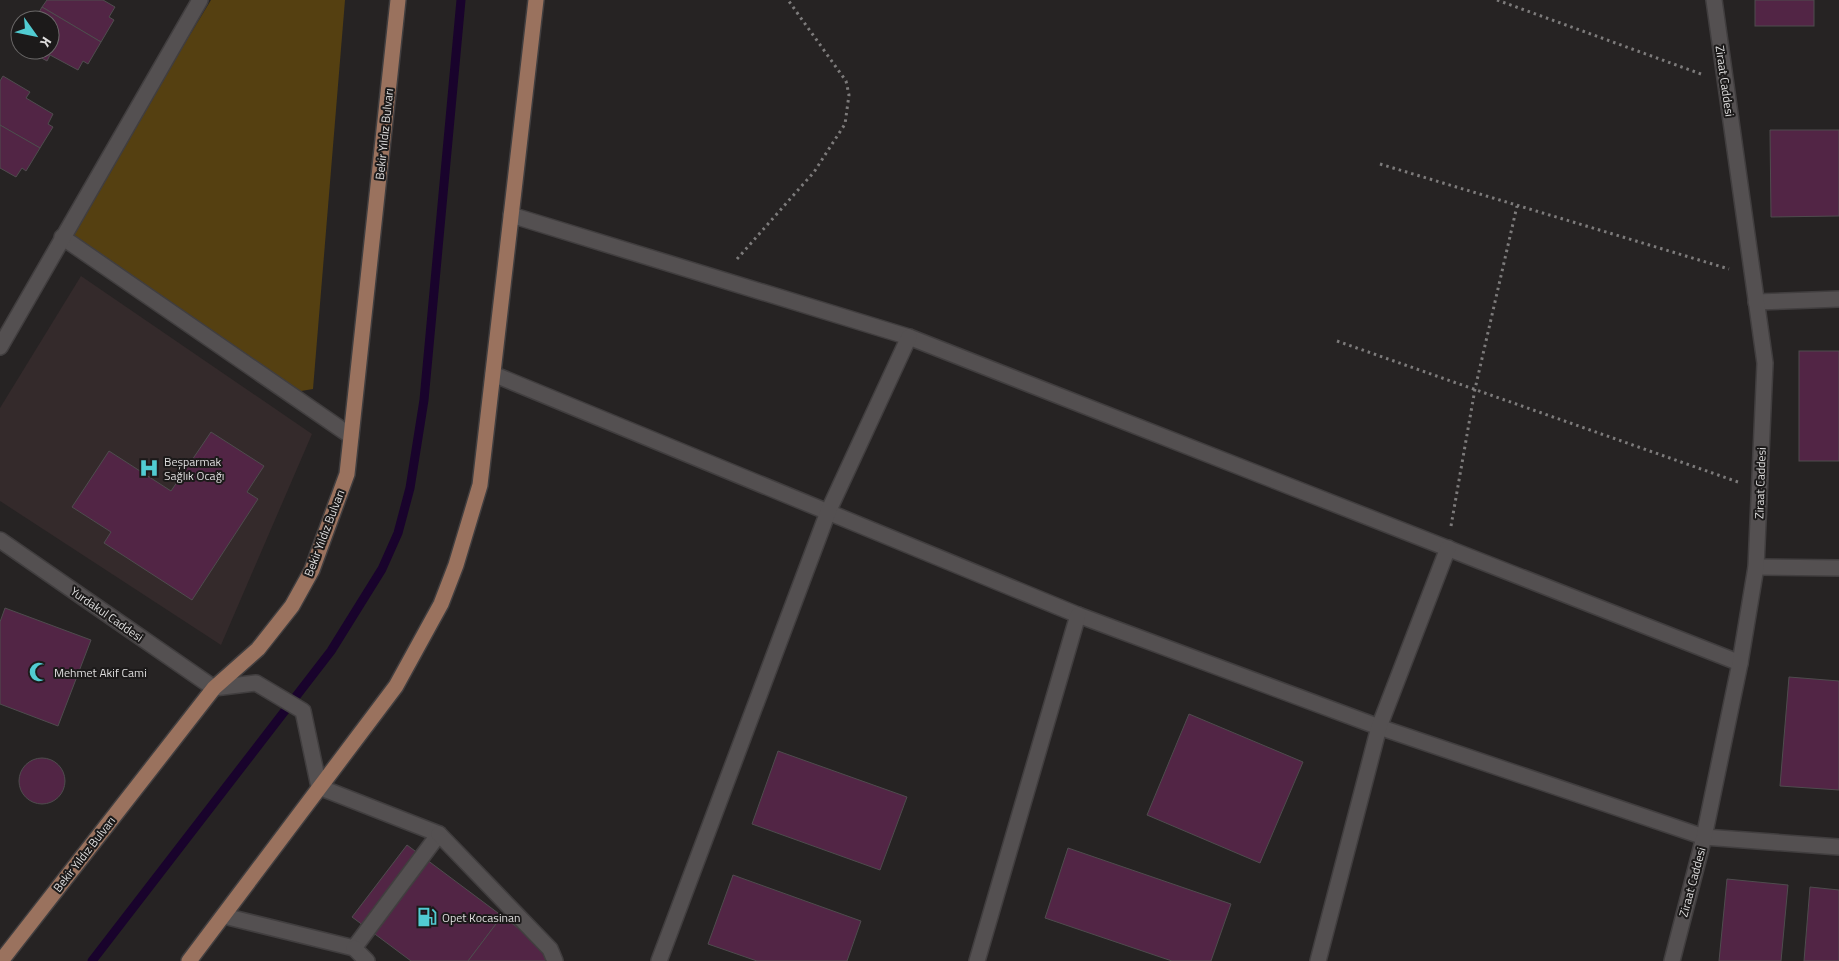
<svg xmlns="http://www.w3.org/2000/svg" width="1839" height="961" font-family="'Titillium Web',sans-serif">
	<style>
		.built { fill: #342a2b }
		.green { fill: #554011 }
		.lines { fill: none; stroke-linecap: round; stroke-linejoin: round }
		.stream { stroke: #19032c; stroke-width: 9 }
		.building { fill: #522545; stroke: #4f4c4e }
		.minor-casing { stroke: #413e3f; stroke-width: 18 }
		.major-casing { stroke: #413e3f; stroke-width: 18 }
		.path { stroke: #7d7b7b; stroke-width: 3; stroke-dasharray: 2.5 4; stroke-linecap: butt }
		.minor { stroke: #545051; stroke-width: 15 }
		.major { stroke: #9a725e; stroke-width: 15 }
		.labels { text-anchor: middle; dominant-baseline: central; stroke-width: 4; stroke-linejoin: round; paint-order: stroke }
		.street-label { font-size: 12px; fill: #dedddd; stroke: #1c1a1a }
		.poi-label { font-size: 12px; fill: #dedddd; stroke: #1c1a1a; text-anchor: start }
	</style>
	<rect width="100%" height="100%" fill="#262323"/>
	<!-- built -->
	<polygon class="built" points="81,276 312,434 221,645 0,501 0,408"/>
	<!-- green -->
	<polygon class="green" points="211,0 345,0 313,389 289,393 65,241"/>
	<g class="lines">
		<!-- stream -->
		<polyline class="stream" points="92,961 331,651 382,569 398,533 410,488 424,400 461,0"/>
	</g>
	<!-- building -->
	<g class="building">
		<polygon points="47,0 103,0 115,7 109,17 114,20 101,42 42,7"/>
		<rect x="1755" y="0" width="59" height="26"/>
		<polygon points="42,7 101,42 88,64 83,61 78,70 50,55 47,61 27,50 50,50 50,20 28,20 33,12 38,14"/>
		<polygon points="3,76 30,92 26,98 53,114 48,124 53,127 40,148 0,125 0,81"/>
		<polygon points="0,125 40,148 26,171 22,168 16,177 0,168"/>
		<polygon points="1770,130 1839,130 1839,216 1771,217"/>
		<rect x="1799" y="351" width="40" height="110"/>
		<polygon points="211,432 264,466 247,492 258,499 192,600 104,543 111,532 72,507 109,451 171,491"/>
		<polygon points="5,608 91,640 58,726 0,704 0,622"/>
		<polygon points="1789,677 1839,681 1839,790 1780,786"/>
		<polygon points="1189,714 1303,762 1260,863 1147,815"/>
		<polygon points="778,751 907,797 880,870 752,824"/>
		<circle cx="42" cy="781" r="23"/>
		<polygon points="407,845 502,916 468,961 411,961 352,917"/>
		<polygon points="1068,848 1231,904 1211,961 1172,961 1045,918"/>
		<polygon points="733,875 861,921 847,961 757,961 708,944"/>
		<polygon points="1727,879 1788,885 1781,961 1719,961"/>
		<polygon points="1810,887 1839,890 1839,961 1804,961"/>
		<polygon points="502,916 561,960 560,961 468,961"/>
	</g>
	<g class="lines">
		<defs>
			<g id="minor">
				<polyline points="511,215 909,337 1740,663"/>
				<polyline points="62,237 351,436"/>
				<polyline points="1756,302 1839,299"/>
				<polyline points="0,347 200,0"/>
				<polyline points="493,374 1078,615 1379,727 1704,837 1839,847"/>
				<polyline points="0,540 214,688 256,683 303,711 319,787 439,834 354,948 224,916"/>
				<polyline points="1756,567 1839,568"/>
				<polyline points="439,834 550,949 555,961"/>
				<polyline points="354,948 367,961"/>
				<polyline points="659,961 828,512 909,337"/>
				<polyline points="977,961 1078,615"/>
				<polyline points="1318,961 1379,727 1448,548"/>
				<polyline points="1672,961 1704,837 1740,663 1756,567 1765,363 1714,0"/>
			</g>
			<g id="major">
				<polyline points="1,961 214,688 258,649 292,606 312,570 347,474 398,0"/>
				<polyline points="189,961 396,686 441,604 456,565 480,485 536,0"/>
			</g>
		</defs>
		<!-- minor casing -->
		<use href="#minor" class="minor-casing"/>
		<!-- major casing -->
		<use href="#major" class="major-casing"/>
		<!-- path -->
		<g class="path">
			<polyline points="1497,0 1701,74"/>
			<polyline points="1380,164 1729,269"/>
			<polyline points="737,259 814,172 845,124 849,95 846,81 788,0"/>
			<polyline points="1337,341 1738,482"/>
			<polyline points="1451,526 1475,389 1517,206"/>
		</g>
		<!-- minor -->
		<use href="#minor" class="minor"/>
		<!-- major -->
		<use href="#major" class="major"/>
	</g>
	<!-- icons -->
	<defs>
		<symbol id="hospital-bare" viewBox="-9 -9 18 18"><path d="M-5-5h3v3.5h4V-5h3V5h-3V1.5h-4V5h-3Z" fill="#51ccd2" stroke="#1c1a1a" stroke-width="2.5" paint-order="stroke"/></symbol>
		<symbol id="mosque-bare" viewBox="-9 -9 18 18"><path d="M3.5-4.9A6 6 0 1 0 3.5 4.9A5 5 0 1 1 3.5-4.9Z" fill="#51ccd2" stroke="#1c1a1a" stroke-width="2.5" paint-order="stroke"/></symbol>
		<symbol id="fuel-bare" viewBox="-9 -9 18 18"><path d="M-5.5-6h7V0h2V4h1.3V-2.5L3-4.5l.8-.8L6-3V5H2.5V1h-1V6h-7ZM-4.2-4.7v3.2H.2V-4.7Z" fill="#51ccd2" stroke="#1c1a1a" stroke-width="2.5" paint-order="stroke"/></symbol>
	</defs>
	<g fill-rule="evenodd">
		<use href="#hospital-bare" x="135" y="454" width="28" height="28"/>
		<use href="#mosque-bare" x="25" y="658" width="28" height="28"/>
		<use href="#fuel-bare" x="413" y="903" width="28" height="28"/>
	</g>
	<g class="labels">
		<!-- street labels -->
		<g class="street-label">
			<text transform="translate(1725 81) rotate(82)">Ziraat Caddesi</text>
			<text transform="translate(384 134) rotate(-84)">Bekir Yıldız Bulvarı</text>
			<text transform="translate(1760 483) rotate(-88)">Ziraat Caddesi</text>
			<text transform="translate(324 533) rotate(-69)">Bekir Yıldız Bulvarı</text>
			<text transform="translate(107 614) rotate(35)">Yurdakul Caddesi</text>
			<text transform="translate(84 854) rotate(-52)">Bekir Yıldız Bulvarı</text>
			<text transform="translate(1692 882) rotate(-75)">Ziraat Caddesi</text>
		</g>
		<!-- poi labels -->
		<g class="poi-label">
			<text x="164" y="461">Beşparmak<tspan x="164" dy="14">Sağlık Ocağı</tspan></text>
			<text x="54" y="672">Mehmet Akif Cami</text>
			<text x="442" y="917">Opet Kocasinan</text>
		</g>
	</g>
	<!-- north arrow -->
	<g transform="translate(35 35) rotate(123)"><circle r="24" fill="#1c1a1a" stroke="#6a6868"/>
	<path d="M0-4L9 19L0 12L-9 19Z" fill="#51ccd2"/>
	<text y="-8" font-size="14" font-weight="bold" text-anchor="middle" fill="#dedddd">K</text>
	</g>
</svg>
